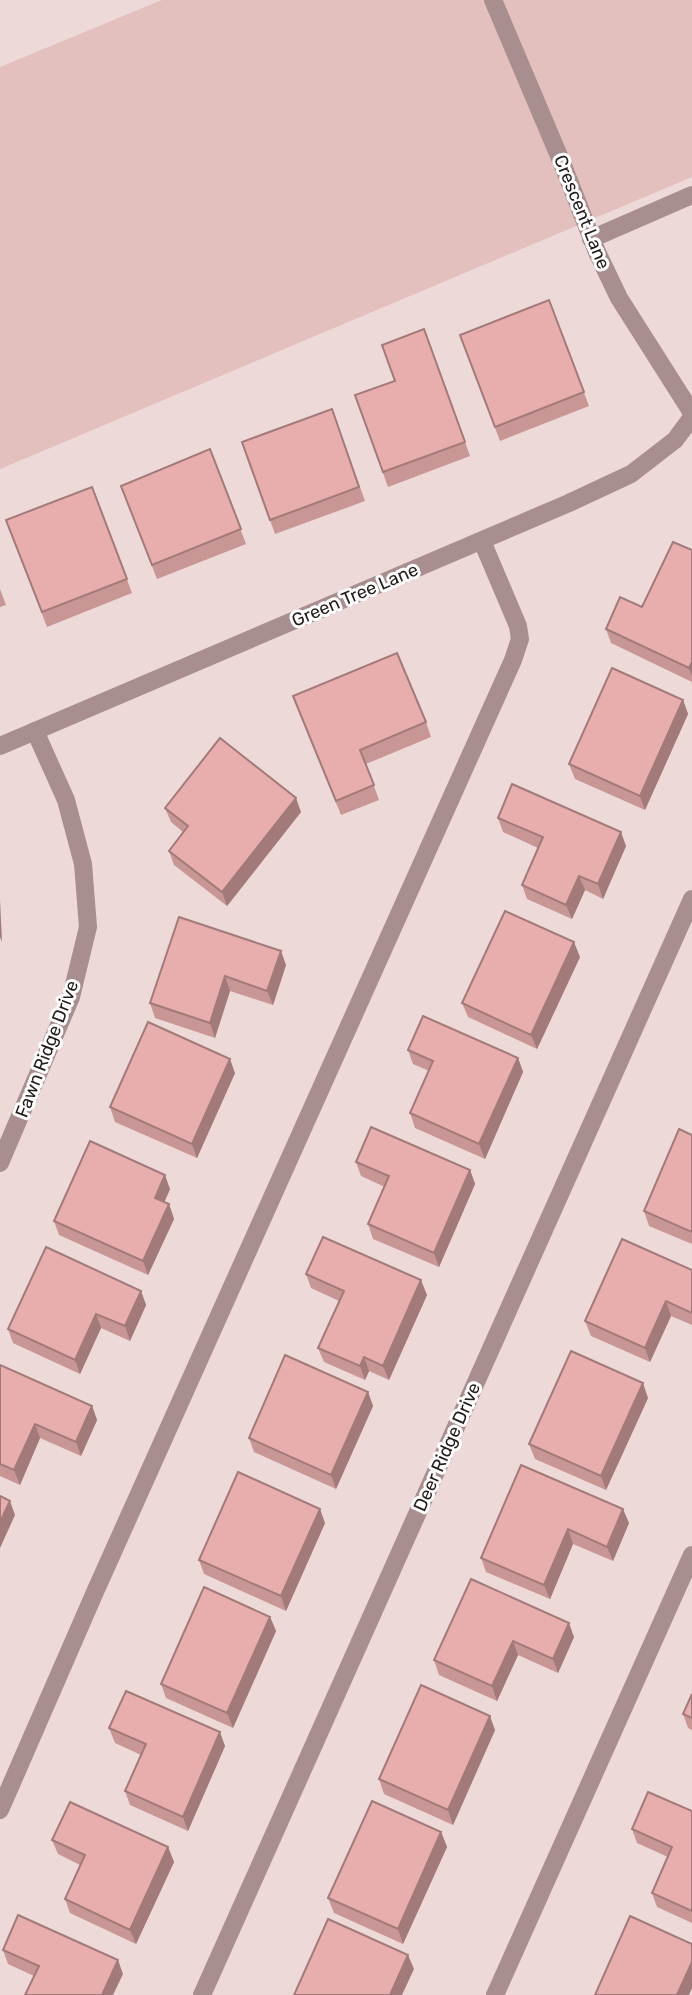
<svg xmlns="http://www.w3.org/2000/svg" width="692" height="1995" font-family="Rubik,sans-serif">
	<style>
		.green { fill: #e3bfbe }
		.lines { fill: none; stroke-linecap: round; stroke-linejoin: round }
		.minor { stroke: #a88e8e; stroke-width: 18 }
		.wall { fill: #c89695 }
		.shaded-wall { fill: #a27a79 }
		.building { fill: #e8aead; stroke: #a27a79; stroke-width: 2 }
		.labels { text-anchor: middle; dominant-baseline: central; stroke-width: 6; stroke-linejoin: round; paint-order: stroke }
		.street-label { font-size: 18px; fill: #221b1a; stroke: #fff }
	</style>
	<rect width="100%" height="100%" fill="#edd9d8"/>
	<!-- green -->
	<polygon class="green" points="162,0 692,0 692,177 0,469 0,67"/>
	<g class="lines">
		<!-- minor -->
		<g class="minor">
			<polyline points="493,0 562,163 597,252 619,298 692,413"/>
			<polyline points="591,239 692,195"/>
			<polyline points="0,746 569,503 631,474 675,440 692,417"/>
			<polyline points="0,1163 71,997 88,927 83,864 66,800 35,731"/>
			<polyline points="0,1810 95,1592 513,660 520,639 518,626 482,541"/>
			<polyline points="202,1995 692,899"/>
			<polyline points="495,1995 692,1555"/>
		</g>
	</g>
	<!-- wall -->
	<g class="wall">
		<polygon points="549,300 589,406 500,441 460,335"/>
		<polygon points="424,329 470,456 388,487 355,395 395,381"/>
		<polygon points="332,409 365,501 275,534 242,442"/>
		<polygon points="210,449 246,544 157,579 121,486"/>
		<polygon points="92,487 132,593 47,627 6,520"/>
		<polygon points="692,550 692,682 611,643 606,629 642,607"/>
		<polygon points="0,589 6,605 0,607"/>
		<polygon points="293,696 426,722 431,737 366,764 379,800 341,815"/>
		<polygon points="683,700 688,714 645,810 575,779 569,764"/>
		<polygon points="165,808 301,812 227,906 174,865 169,851 183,832 171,822"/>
		<polygon points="498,818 626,846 603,899 585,890 572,919 527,899 522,885 538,848 503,832"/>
		<polygon points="179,917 286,965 273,1005 230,991 215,1038 155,1018 150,1003"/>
		<polygon points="580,957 537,1049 468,1017 462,1003"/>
		<polygon points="408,1050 518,1058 523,1072 485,1159 415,1128 410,1113 429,1071 413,1064"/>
		<polygon points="235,1073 197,1158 115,1122 110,1107"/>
		<polygon points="692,1135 692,1244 649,1226 644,1211"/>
		<polygon points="356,1162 470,1170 475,1184 439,1267 373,1239 368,1224 385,1187 361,1176"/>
		<polygon points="170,1189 164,1202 169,1204 174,1219 148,1275 59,1235 54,1221"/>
		<polygon points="692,1270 692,1325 671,1316 650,1362 591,1336 585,1321"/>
		<polygon points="306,1274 427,1295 389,1380 369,1371 365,1380 324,1362 318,1348 339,1301 311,1288"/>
		<polygon points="141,1291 146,1305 130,1341 101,1328 80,1374 13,1343 8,1329"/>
		<polygon points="0,1365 92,1406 97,1420 81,1456 40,1438 20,1485 0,1476"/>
		<polygon points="368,1392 373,1406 336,1489 254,1452 249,1438"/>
		<polygon points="648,1398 606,1490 535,1459 529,1444"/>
		<polygon points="521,1465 629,1523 613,1561 573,1544 550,1599 486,1572 481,1558"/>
		<polygon points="325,1523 286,1611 204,1574 199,1560"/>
		<polygon points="471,1579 574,1637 558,1673 518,1655 497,1701 439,1675 434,1660"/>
		<polygon points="270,1617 276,1631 233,1728 166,1698 161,1684"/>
		<polygon points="692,1694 692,1730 688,1728 683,1714"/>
		<polygon points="109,1728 225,1746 188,1831 130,1805 125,1791 141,1755 115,1743"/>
		<polygon points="495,1730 453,1825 384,1794 379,1779"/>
		<polygon points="692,1811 692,1923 657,1907 652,1893 668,1857 637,1843 632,1829"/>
		<polygon points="441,1832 447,1847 403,1944 334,1913 328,1898"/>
		<polygon points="52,1840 168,1847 174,1862 136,1944 70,1913 65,1899 80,1865 58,1854"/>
		<polygon points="3,1950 123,1974 34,1976 8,1964"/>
	</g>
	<!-- shaded-wall -->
	<g class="shaded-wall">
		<polygon points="692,662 692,676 689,668"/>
		<polygon points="683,700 688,714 645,810 640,796"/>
		<polygon points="296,798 301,812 227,906 222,892"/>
		<polygon points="621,832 626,846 603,899 598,884"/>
		<polygon points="579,876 585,890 572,919 566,905"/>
		<polygon points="0,899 2,942 0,937"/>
		<polygon points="574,942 580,957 537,1049 531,1035"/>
		<polygon points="281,951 286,965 273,1005 267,991"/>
		<polygon points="225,976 230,991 215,1038 210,1023"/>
		<polygon points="518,1058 523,1072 485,1159 479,1144"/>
		<polygon points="230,1059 235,1073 197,1158 192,1144"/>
		<polygon points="470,1170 475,1184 439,1267 434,1253"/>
		<polygon points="165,1175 170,1189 160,1212 155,1198"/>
		<polygon points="169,1204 174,1219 148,1275 143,1261"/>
		<polygon points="421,1280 427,1295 389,1380 383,1366"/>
		<polygon points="141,1291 146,1305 130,1341 125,1326"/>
		<polygon points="666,1301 671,1316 650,1362 645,1348"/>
		<polygon points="96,1314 101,1328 80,1374 75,1360"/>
		<polygon points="364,1357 369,1371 365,1380 360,1366"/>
		<polygon points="643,1383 648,1398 606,1490 601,1476"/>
		<polygon points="368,1392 373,1406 336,1489 331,1475"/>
		<polygon points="92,1406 97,1420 81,1456 76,1442"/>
		<polygon points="35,1424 40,1438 20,1485 14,1470"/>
		<polygon points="10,1501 15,1515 0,1548 0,1522"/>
		<polygon points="320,1509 325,1523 286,1611 281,1596"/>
		<polygon points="623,1509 629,1523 613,1561 607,1547"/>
		<polygon points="568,1529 573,1544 550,1599 544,1585"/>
		<polygon points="270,1617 276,1631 233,1728 227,1713"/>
		<polygon points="569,1623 574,1637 558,1673 553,1659"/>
		<polygon points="513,1641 518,1655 497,1701 492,1686"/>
		<polygon points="490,1716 495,1730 453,1825 448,1810"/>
		<polygon points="220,1732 225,1746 188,1831 183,1817"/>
		<polygon points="441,1832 447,1847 403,1944 398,1929"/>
		<polygon points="168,1847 174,1862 136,1944 130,1930"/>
		<polygon points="408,1955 414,1969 402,1995 390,1995"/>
		<polygon points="118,1960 123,1974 113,1995 102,1995"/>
		<polygon points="692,1962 692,1988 689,1995 677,1995"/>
	</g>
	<!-- building -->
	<g class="building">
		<polygon points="549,300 584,392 495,427 460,335"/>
		<polygon points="424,329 465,442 383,472 355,395 395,381 382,345"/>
		<polygon points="332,409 359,487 270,520 242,442"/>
		<polygon points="210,449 241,529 152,565 121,486"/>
		<polygon points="92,487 127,579 42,612 6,520"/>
		<polygon points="673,542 692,550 692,662 689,668 606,629 620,597 642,607"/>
		<polygon points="397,653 426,722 360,750 374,785 336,801 293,696"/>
		<polygon points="612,668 683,700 640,796 569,764"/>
		<polygon points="220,738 296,798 222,892 169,851 188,826 165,808"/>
		<polygon points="512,784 621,832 598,884 579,876 566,905 522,885 543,837 498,818"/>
		<polygon points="505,911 574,942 531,1035 462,1003"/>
		<polygon points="179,917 281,951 267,991 225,976 210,1023 150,1003"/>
		<polygon points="423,1016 518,1058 479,1144 410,1113 433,1061 408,1050"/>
		<polygon points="148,1022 230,1059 192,1144 110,1107"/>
		<polygon points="371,1127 470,1170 434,1253 368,1224 389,1176 356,1162"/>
		<polygon points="679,1129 692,1135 692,1232 644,1211"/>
		<polygon points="90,1141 165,1175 155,1198 169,1204 143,1261 54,1221"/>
		<polygon points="323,1237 421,1280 383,1366 364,1357 360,1366 318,1348 344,1291 306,1274"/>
		<polygon points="622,1239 692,1270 692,1313 666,1301 645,1348 585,1321"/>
		<polygon points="46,1247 141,1291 125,1326 96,1314 75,1360 8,1329"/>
		<polygon points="571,1351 643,1383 601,1476 529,1444"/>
		<polygon points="285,1355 368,1392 331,1475 249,1438"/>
		<polygon points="0,1365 92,1406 76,1442 35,1424 14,1470 0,1464"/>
		<polygon points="521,1465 623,1509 607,1547 568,1529 544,1585 481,1558"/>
		<polygon points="238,1472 320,1509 281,1596 199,1560"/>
		<polygon points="0,1496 10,1501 0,1522"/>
		<polygon points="471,1579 569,1623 553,1659 513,1641 492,1686 434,1660"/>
		<polygon points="204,1587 270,1617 227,1713 161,1684"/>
		<polygon points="421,1685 490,1716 448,1810 379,1779"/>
		<polygon points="126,1691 220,1732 183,1817 125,1791 146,1744 109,1728"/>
		<polygon points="692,1694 692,1718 683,1714"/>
		<polygon points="648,1792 692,1811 692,1911 652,1893 672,1847 632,1829"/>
		<polygon points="372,1801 441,1832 398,1929 328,1898"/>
		<polygon points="70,1802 168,1847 130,1930 65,1899 85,1855 52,1840"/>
		<polygon points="18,1915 118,1960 102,1995 25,1995 39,1966 3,1950"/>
		<polygon points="630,1916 692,1944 692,1962 677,1995 595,1995"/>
		<polygon points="328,1919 408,1955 390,1995 294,1995"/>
	</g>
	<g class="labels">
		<!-- street labels -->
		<g class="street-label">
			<text transform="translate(582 212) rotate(68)">Crescent Lane</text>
			<text transform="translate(355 595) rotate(-23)">Green Tree Lane</text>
			<text transform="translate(47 1049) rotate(-69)">Fawn Ridge Drive</text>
			<text transform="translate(447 1447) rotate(-66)">Deer Ridge Drive</text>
		</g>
	</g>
</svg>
